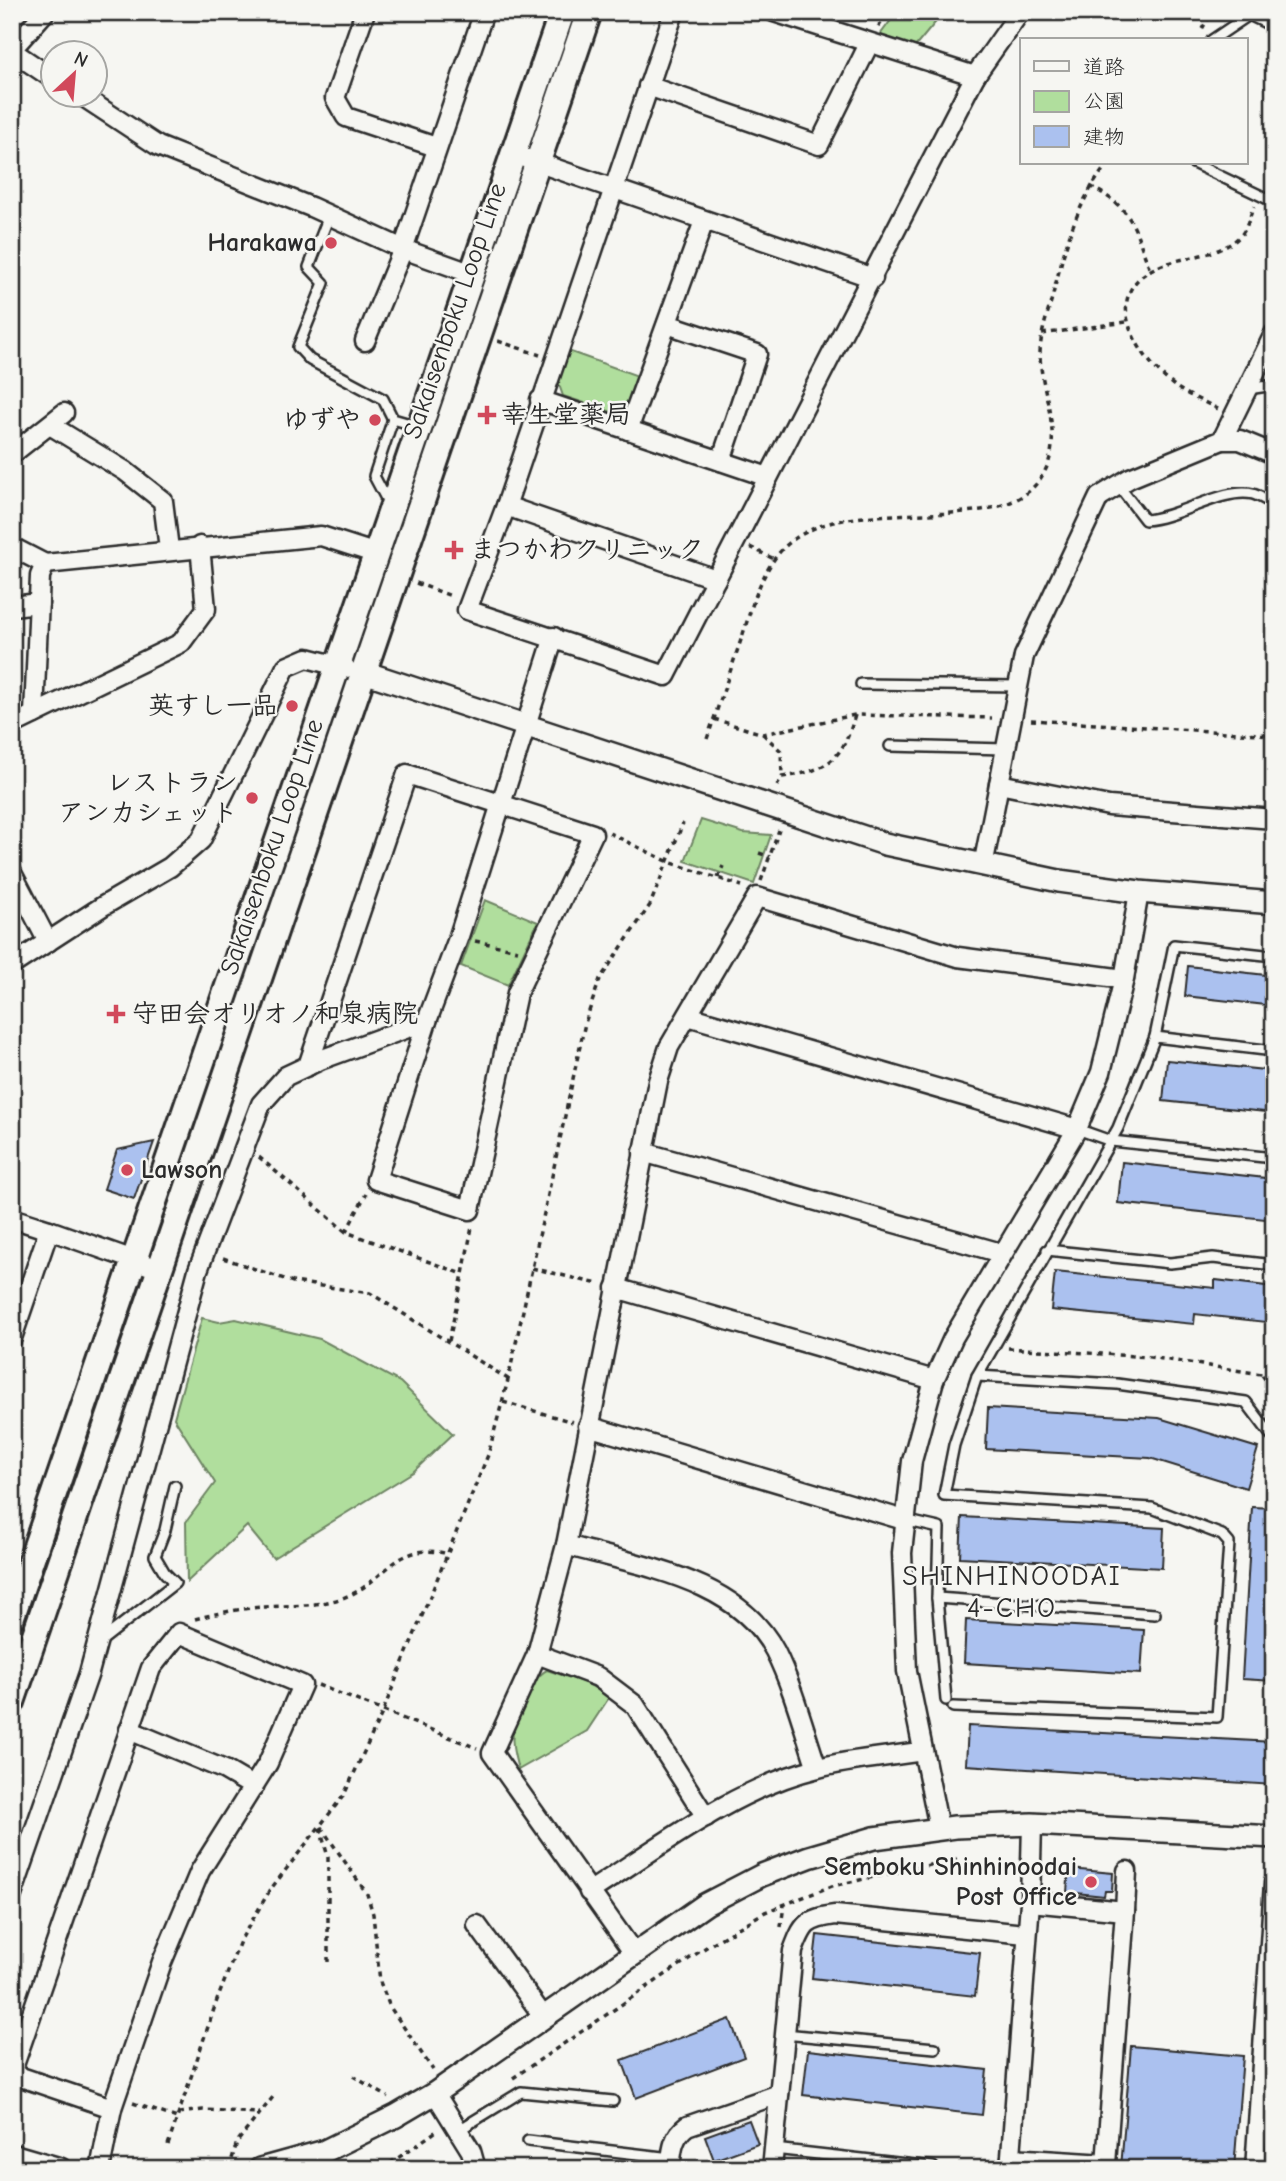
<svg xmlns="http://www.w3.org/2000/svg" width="1286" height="2181" font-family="'Comic Neue','Klee One',sans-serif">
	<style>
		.built { fill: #e0e6f1 }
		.green { fill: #b0de9d; stroke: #6e8464; stroke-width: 2 }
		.building { fill: #abc1ef; stroke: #2b2b2b; stroke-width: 2 }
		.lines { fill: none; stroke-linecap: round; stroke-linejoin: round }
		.service-casing { stroke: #2b2b2b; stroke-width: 14 }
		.minor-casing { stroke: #2b2b2b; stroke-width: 23 }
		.tertiary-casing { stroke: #2b2b2b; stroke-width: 26 }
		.secondary-casing { stroke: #2b2b2b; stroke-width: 30 }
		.path { stroke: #2b2b2b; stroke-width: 3.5; stroke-dasharray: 5 5; stroke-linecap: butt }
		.service { stroke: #f6f6f2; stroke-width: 9 }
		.minor { stroke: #f6f6f2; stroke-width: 18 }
		.tertiary { stroke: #f6f6f2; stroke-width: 21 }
		.secondary { stroke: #f6f6f2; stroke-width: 24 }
		.poi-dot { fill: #d1495b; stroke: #f6f6f2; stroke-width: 2.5 }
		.labels { text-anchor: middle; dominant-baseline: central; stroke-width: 5; stroke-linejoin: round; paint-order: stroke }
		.poi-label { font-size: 26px; font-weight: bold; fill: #2b2b2b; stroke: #f6f6f2; text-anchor: end }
		.street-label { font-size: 26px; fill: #2b2b2b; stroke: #f6f6f2 }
		.neighbourhood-label { font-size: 28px; letter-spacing: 2px; fill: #2b2b2b; stroke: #f6f6f2 }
	</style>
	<rect width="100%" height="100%" fill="#f6f6f2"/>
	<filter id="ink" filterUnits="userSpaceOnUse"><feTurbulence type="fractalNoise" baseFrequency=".0143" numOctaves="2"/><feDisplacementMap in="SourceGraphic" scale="14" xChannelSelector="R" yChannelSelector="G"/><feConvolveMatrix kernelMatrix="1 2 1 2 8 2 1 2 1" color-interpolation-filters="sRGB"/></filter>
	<g filter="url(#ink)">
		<!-- built -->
		<polygon class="built" points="1274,2037 1274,2169 1265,2169"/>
		<!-- green -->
		<g class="green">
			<polygon points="897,12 944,12 915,47 880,35"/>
			<polygon points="568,351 638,376 626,406 615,413 563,396 557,379"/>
			<polygon points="701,820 743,833 771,835 754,884 685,861"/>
			<polygon points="485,900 538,922 508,985 461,966"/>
			<polygon points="202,1318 219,1322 236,1319 320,1339 400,1382 453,1434 413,1472 273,1558 247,1526 187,1582 186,1522 215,1483 174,1418"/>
			<path d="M547,1670L586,1683L610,1696L587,1731L518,1770C515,1757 511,1745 513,1732C516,1714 531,1678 547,1670Z"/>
		</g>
		<!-- building -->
		<g class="building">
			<polygon points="1188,966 1274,976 1274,1006 1185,996"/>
			<polygon points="1167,1060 1274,1071 1274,1113 1163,1101"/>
			<polygon points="154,1142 134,1199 104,1189 117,1150"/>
			<polygon points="1122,1162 1274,1179 1274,1220 1118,1203"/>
			<polygon points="1055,1272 1215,1288 1215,1280 1274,1287 1274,1323 1195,1314 1194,1324 1051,1310"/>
			<polygon points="988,1408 1159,1418 1258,1448 1246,1488 1150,1458 986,1449"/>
			<polygon points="1252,1507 1274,1508 1274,1681 1242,1679"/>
			<polygon points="962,1517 1164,1528 1162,1568 960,1557"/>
			<polygon points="966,1620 1144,1630 1141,1674 964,1663"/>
			<polygon points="968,1726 1274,1742 1274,1785 966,1765"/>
			<polygon points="1069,1869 1113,1873 1112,1891 1105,1891 1104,1896 1067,1892"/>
			<polygon points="817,1935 980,1953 975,1996 812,1978"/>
			<polygon points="730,2019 744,2057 636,2098 622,2060"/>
			<polygon points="1131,2046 1243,2056 1234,2169 1121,2168"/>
			<polygon points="808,2050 987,2070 982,2115 803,2095"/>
			<polygon points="749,2120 758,2144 714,2160 705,2136"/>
		</g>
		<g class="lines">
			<defs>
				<g id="service">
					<polyline points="1251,12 1249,15 1274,27"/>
					<polyline points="1212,40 1249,15"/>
					<polyline points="1193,163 1274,202"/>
					<polyline points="329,216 309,267 324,283 298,347 310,360 383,399 393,419 417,426"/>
					<polyline points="1248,389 1274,385"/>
					<path d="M1118,485L1145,520C1178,518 1224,487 1253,494C1260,496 1267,501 1274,504"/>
					<polyline points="389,504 374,476 393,419"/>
					<polyline points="861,684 1018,686"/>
					<polyline points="890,746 1005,749"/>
					<polyline points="1155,1037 1274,1051"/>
					<polyline points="1077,1129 1111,1141 1274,1158"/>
					<polyline points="1047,1250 1170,1263 1213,1258 1274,1265"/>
					<polyline points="977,1376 1117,1384 1246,1402 1274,1439"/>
					<polyline points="904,1520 939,1528 937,1598 946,1700"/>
					<polyline points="937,1598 1155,1614"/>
					<polyline points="101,1641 175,1583 165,1573 155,1556 165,1530 175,1486"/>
					<polyline points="953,1707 1217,1717 1229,1543 1222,1535 1152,1508 944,1495 954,1445 977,1376 1118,1128 1155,1037 1174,945 1274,956"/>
					<polyline points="784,2034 935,2048"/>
					<polyline points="459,2130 521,2092 613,2101"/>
					<polyline points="528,2141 671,2158"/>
					<polyline points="774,2149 933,2167"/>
				</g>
				<g id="minor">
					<polyline points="365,12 335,98 346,117 436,147"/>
					<polyline points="674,12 506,506 467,610 666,676 975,76 1020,12"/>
					<polyline points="774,12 975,76"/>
					<polyline points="12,49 45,12"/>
					<polyline points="12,51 52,78"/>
					<polyline points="648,86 819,145 869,44"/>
					<polyline points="79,94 158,146 311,207 403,249 470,273"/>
					<polyline points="513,154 873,278"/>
					<polyline points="667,324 757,354 721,461"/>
					<polyline points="365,341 403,249 484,12"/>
					<polyline points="540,400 768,477"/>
					<polyline points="50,425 125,471 163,501 169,549"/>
					<polyline points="628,430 704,221"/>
					<polyline points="1222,440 1274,334"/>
					<polyline points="12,454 64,413"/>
					<polyline points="506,506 716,579"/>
					<polyline points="12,547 45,564 40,576 34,714"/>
					<polyline points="45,564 321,536 377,554"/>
					<polyline points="12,606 39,603"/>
					<polyline points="12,725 181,643 206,609 200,546"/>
					<polyline points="999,784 1109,806 1274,819"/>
					<polyline points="983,866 1024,656 1099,497 1130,478 1222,440 1240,440 1274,454"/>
					<polyline points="12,873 48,942"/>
					<polyline points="12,965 103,906 170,867 201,840 286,667 307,658 346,668"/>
					<polyline points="688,1016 1077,1129"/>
					<polyline points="308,1066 407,774 593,834 517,993 470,1210 376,1180 427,1021"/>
					<polyline points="643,1152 1001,1253"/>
					<polyline points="12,1218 49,1230"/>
					<polyline points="616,1288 934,1380"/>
					<polyline points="12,1338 49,1230 159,1269"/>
					<polyline points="588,1426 904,1520"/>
					<path d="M566,1545C638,1566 737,1578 775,1651C793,1687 804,1730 817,1768"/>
					<polyline points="537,1654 598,1677 635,1705 706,1817"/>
					<polyline points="129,1730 225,1770 254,1787"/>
					<polyline points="939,1828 907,1671 902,1553 912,1461 934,1380 953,1338 1077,1129 1101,1072 1124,979 1139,892"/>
					<path d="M589,1892C661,1846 735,1788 818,1768C852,1759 889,1757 923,1751"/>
					<polyline points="12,1895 89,1673 198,1270 261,1104 286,1076 320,1060 427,1021 459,936 554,637"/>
					<polyline points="1125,1911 1127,1871"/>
					<polyline points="477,1925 543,2016"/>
					<polyline points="633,1952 492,1753 537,1654 566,1545 658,1081 669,1047 757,897 958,957 1124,979"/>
					<polyline points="12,2071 151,1668 179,1633 302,1685 268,1763 200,1871 162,1962 112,2108 100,2169"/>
					<polyline points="12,2074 112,2108"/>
					<polyline points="435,2093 471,2151 476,2169"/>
					<polyline points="1011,2158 1106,2164 1125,1911 1030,1902"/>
					<path d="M670,2169C672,2151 672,2137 687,2126L779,2094"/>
					<path d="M772,2169L793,1951C803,1924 806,1919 835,1915L1026,1934"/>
					<polyline points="1010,2169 1030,1902 1032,1824"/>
					<polyline points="1255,2169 1274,1883"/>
				</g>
				<g id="tertiary">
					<polyline points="364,672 885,844 1059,881 1139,892 1274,903"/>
					<polyline points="12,2155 60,2169"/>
					<polyline points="260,2169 325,2151 396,2116 435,2093 706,1904 762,1875 809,1857 874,1838 955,1827 1032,1824 1274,1837"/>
				</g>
				<g id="secondary">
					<polyline points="12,1616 562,12"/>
					<polyline points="12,1702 589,12"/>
				</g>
			</defs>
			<!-- service casing -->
			<use href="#service" class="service-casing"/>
			<!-- minor casing -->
			<use href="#minor" class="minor-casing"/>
			<!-- tertiary casing -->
			<use href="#tertiary" class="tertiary-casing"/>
			<!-- secondary casing -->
			<use href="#secondary" class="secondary-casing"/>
			<!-- path -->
			<g class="path">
				<polyline points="878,27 890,12"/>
				<polyline points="1202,29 1212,12"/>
				<path d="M1090,186C1135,210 1133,226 1150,270"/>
				<polyline points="1042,334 1126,322"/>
				<polyline points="498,341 540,355"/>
				<path d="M1218,409C1205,402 1189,396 1176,387C1142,362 1098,299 1151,270C1178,255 1219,259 1241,235C1247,229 1250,215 1254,206"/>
				<polyline points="750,547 774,559"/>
				<polyline points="416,583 451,596"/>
				<polyline points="714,719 763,734 855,715 992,718"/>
				<polyline points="1031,720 1274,735"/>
				<polyline points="763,734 781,751 782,776"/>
				<path d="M707,739C719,704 731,669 743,634C751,609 758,583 773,561C827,479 987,545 1037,483C1069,444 1041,397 1040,355C1040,335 1047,316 1052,298C1066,244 1074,208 1108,163"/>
				<path d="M777,786L782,777C828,771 843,759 855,715"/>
				<polyline points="609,833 669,862 742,886"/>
				<polyline points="759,853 770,857"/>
				<polyline points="718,878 723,866"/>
				<polyline points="761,881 779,830"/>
				<polyline points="475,941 518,950"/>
				<polyline points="259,1157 346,1232 463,1274 472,1227"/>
				<polyline points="346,1232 366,1194"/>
				<polyline points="223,1258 293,1282 370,1293 508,1379"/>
				<polyline points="532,1268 598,1284"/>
				<polyline points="449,1341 463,1274"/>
				<polyline points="1008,1348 1150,1357 1274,1376"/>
				<polyline points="1262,1375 1274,1391"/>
				<polyline points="503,1402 573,1422"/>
				<path d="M195,1619C218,1613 242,1608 265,1607C293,1605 323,1607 350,1595C390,1576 396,1541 449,1554"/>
				<polyline points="318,1685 477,1748"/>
				<polyline points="321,1827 367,1894 373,1914 380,1982 390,2007 433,2070"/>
				<polyline points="320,1828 328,1857 328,1962"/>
				<polyline points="781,1927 784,1905"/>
				<polyline points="353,2076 388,2097"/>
				<polyline points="513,2078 708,1946 765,1912 832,1886 957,1859"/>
				<polyline points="133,2103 177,2118"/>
				<polyline points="179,2113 203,2110 260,2113"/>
				<polyline points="168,2145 216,2003 240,1941 270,1890 344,1795 383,1711 488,1455 508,1380 585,1023 600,979 650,905 683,823"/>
				<polyline points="232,2159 237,2142 273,2097"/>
				<polyline points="382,2169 438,2130"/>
			</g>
			<!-- service -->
			<use href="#service" class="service"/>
			<!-- minor -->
			<use href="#minor" class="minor"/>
			<!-- tertiary -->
			<use href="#tertiary" class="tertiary"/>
			<!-- secondary -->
			<use href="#secondary" class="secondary"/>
		</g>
	</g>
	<!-- markers -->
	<g class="poi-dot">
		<circle cx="331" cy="243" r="7"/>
		<path d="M483.5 404.5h7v7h7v7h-7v7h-7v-7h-7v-7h7z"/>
		<circle cx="375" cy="420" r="7"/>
		<path d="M450.5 539.5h7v7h7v7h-7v7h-7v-7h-7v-7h7z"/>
		<circle cx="292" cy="706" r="7"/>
		<circle cx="252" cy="798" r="7"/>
		<path d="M112.5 1003.5h7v7h7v7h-7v7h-7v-7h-7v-7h7z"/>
		<circle cx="127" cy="1170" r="7"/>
		<circle cx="1091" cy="1882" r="7"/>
	</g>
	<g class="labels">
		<!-- poi labels -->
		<g class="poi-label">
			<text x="317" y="243">Harakawa</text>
			<text x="501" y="415" text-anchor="start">幸生堂薬局</text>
			<text x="361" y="420">ゆずや</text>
			<text x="470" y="550" text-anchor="start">まつかわクリニック</text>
			<text x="278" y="706">英すし一品</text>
			<text x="238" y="783">レストラン<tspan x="238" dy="30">アンカシェット</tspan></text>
			<text x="132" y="1014" text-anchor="start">守田会オリオノ和泉病院</text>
			<text x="141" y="1170" text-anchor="start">Lawson</text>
			<text x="1077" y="1867">Semboku Shinhinoodai<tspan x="1077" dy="30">Post Office</tspan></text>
		</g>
		<!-- street labels -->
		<g class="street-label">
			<text transform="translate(455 311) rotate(-71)">Sakaisenboku Loop Line</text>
			<text transform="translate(272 847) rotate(-71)">Sakaisenboku Loop Line</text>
		</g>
		<!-- neighbourhood labels -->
		<g class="neighbourhood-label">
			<text x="1012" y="1576">SHINHINOODAI<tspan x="1012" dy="32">4-CHO</tspan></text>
		</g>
	</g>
	<!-- margin -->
	<rect width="1286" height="2181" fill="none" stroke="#f6f6f2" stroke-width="42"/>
	<rect x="21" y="21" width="1244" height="2139" fill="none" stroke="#2b2b2b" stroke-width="2.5" filter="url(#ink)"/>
	<!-- legend -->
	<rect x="1020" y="38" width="228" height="126" fill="#f6f6f2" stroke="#a5a5a2" stroke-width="2"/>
	<rect x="1034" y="61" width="35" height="10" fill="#f6f6f2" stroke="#a5a5a2" stroke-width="2"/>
	<text x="1083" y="74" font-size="21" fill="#2b2b2b">道路</text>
	<rect x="1034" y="91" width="35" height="21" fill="#b0de9d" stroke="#a5a5a2" stroke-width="2"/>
	<text x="1083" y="108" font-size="21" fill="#2b2b2b">公園</text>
	<rect x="1034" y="126" width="35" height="21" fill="#abc1ef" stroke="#a5a5a2" stroke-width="2"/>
	<text x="1083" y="144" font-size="21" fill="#2b2b2b">建物</text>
	<!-- north arrow -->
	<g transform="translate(74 74) rotate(26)"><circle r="33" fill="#f6f6f2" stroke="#a5a5a2" stroke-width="2"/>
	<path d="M0-5L12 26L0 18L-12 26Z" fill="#d1495b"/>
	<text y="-10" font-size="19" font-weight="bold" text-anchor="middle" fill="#2b2b2b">N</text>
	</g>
</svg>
